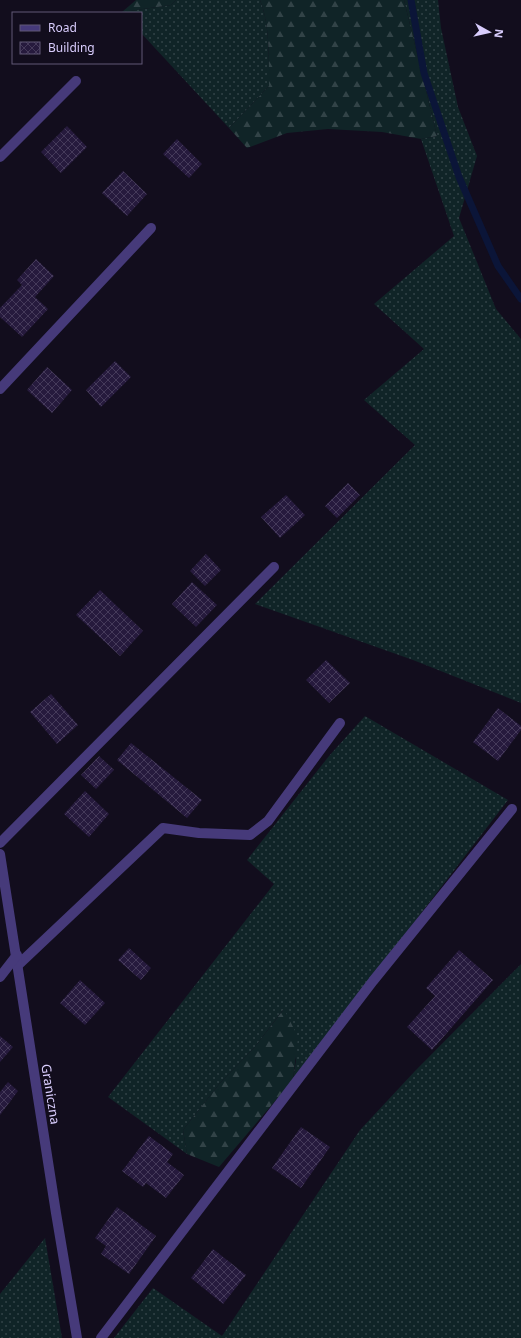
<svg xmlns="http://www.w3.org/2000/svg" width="521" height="1338" font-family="'Noto Sans',sans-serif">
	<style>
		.grass { fill: url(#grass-dots) }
		.forest { fill: url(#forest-firs) }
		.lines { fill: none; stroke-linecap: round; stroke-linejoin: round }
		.stream { stroke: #0b1538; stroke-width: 7 }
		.building { fill: url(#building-cross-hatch) }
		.service { stroke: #463a7a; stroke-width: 10 }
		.minor { stroke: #463a7a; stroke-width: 10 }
		.labels { text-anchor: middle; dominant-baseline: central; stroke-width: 3; stroke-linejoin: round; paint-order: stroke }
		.street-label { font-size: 13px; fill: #d8ccfc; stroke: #120d1d }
	</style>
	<defs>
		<pattern id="grass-dots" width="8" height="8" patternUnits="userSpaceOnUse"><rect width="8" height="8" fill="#102427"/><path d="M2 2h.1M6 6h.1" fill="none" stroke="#324347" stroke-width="1.8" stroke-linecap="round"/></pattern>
		<pattern id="forest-firs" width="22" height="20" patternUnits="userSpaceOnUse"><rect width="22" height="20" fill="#102427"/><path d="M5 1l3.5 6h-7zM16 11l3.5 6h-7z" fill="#324347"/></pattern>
		<pattern id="building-cross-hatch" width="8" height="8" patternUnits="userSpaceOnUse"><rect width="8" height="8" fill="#261a3d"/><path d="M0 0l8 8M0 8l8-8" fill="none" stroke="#453a5a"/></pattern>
	</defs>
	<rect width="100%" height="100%" fill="#120d1d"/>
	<!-- grass -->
	<g class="grass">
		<path d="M176,0H260C270,24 269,60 269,86L229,128L141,33V13L122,12L171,5Z"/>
		<polygon points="404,0 438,0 441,28 458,107 477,156 459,218 496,309 521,339 521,703 413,660 255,604 415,445 364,400 424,349 374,304 454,236 421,139 437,136"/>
		<polygon points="365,716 508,800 293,1080 296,1060 283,1010 254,1048 220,1083 183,1130 187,1154 108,1097 274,884 247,860 329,756"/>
		<polygon points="521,964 521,1338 114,1338 153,1288 222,1336 360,1130 415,1071"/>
		<polygon points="45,1238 62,1338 0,1338 0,1294"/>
	</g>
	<!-- forest -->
	<g class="forest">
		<polygon points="136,0 176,0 171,5 122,12"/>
		<path d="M260,0H404L437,136L421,139L382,132L328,129L287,133L247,148L229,128L269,86C269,60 270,24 260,0Z"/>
		<polygon points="284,1009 298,1037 293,1080 219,1167 187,1154 183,1130 220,1083 254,1048"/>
	</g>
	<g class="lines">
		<!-- stream -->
		<polyline class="stream" points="411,0 424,73 459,177 498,266 521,299"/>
	</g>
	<!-- building -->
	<g class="building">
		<polygon points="67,126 87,147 61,173 41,152"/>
		<polygon points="177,139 202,164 189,178 163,154"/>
		<polygon points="123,171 147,194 127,216 102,193"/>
		<polygon points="36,259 54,276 35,297 48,309 22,337 0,317 0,308 22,285 17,280"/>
		<polygon points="115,361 131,377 101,407 86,390"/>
		<polygon points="47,367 72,390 52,413 27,390"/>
		<polygon points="348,483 360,495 337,518 325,506"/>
		<polygon points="286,495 305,515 280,538 261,517"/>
		<polygon points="206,554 221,570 205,586 190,571"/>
		<polygon points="192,582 217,605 196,627 172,604"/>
		<polygon points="100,590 143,631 120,656 76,615"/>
		<polygon points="326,660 350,683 329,703 306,680"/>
		<polygon points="51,694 78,725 57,744 30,712"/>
		<polygon points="498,708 521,726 521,730 498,761 473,742"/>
		<polygon points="131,743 202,800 187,818 117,760"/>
		<polygon points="99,756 114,770 96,789 81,775"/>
		<polygon points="85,791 109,814 89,837 64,814"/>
		<polygon points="129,948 151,968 141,980 118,960"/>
		<polygon points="459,950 493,980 432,1050 407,1027 435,996 426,988"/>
		<polygon points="80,980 105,1003 85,1025 60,1003"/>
		<polygon points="0,1036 13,1047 0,1062"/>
		<polygon points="8,1082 18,1091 0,1115 0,1092"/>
		<polygon points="301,1127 330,1147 301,1188 272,1168"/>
		<polygon points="149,1136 173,1154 167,1162 184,1175 166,1198 146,1183 143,1187 122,1171"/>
		<polygon points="117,1207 156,1236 129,1274 101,1254 106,1246 95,1238"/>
		<polygon points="213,1249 246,1275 223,1304 191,1278"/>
	</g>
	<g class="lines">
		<!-- service -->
		<g class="service">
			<polyline points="0,157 76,81"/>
			<polyline points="0,389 151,228"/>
			<polyline points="0,843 274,567"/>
			<polyline points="18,965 163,828 199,833 250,835 268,821 340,723"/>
			<polyline points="101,1338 373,981 512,809"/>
		</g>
		<!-- minor -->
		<g class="minor">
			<polyline points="0,854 56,1213 77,1338"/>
			<polyline points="0,977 17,955"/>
		</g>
	</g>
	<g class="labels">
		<!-- street labels -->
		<g class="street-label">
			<text transform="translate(51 1094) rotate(81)">Graniczna</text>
		</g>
	</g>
	<!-- legend -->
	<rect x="12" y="12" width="130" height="52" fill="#120d1d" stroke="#615976"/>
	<rect x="20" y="25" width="20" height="6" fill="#463a7a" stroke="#615976"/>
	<text x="48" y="32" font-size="12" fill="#d8ccfc">Road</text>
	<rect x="20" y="42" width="20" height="12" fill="url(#building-cross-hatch)" stroke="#615976"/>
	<text x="48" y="52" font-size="12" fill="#d8ccfc">Building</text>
	<!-- north arrow -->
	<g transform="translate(489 32) rotate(98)" stroke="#120d1d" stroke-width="3" paint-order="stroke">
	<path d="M0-3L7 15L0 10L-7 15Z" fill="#d8ccfc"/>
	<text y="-6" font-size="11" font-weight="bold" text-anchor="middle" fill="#d8ccfc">N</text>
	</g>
</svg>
